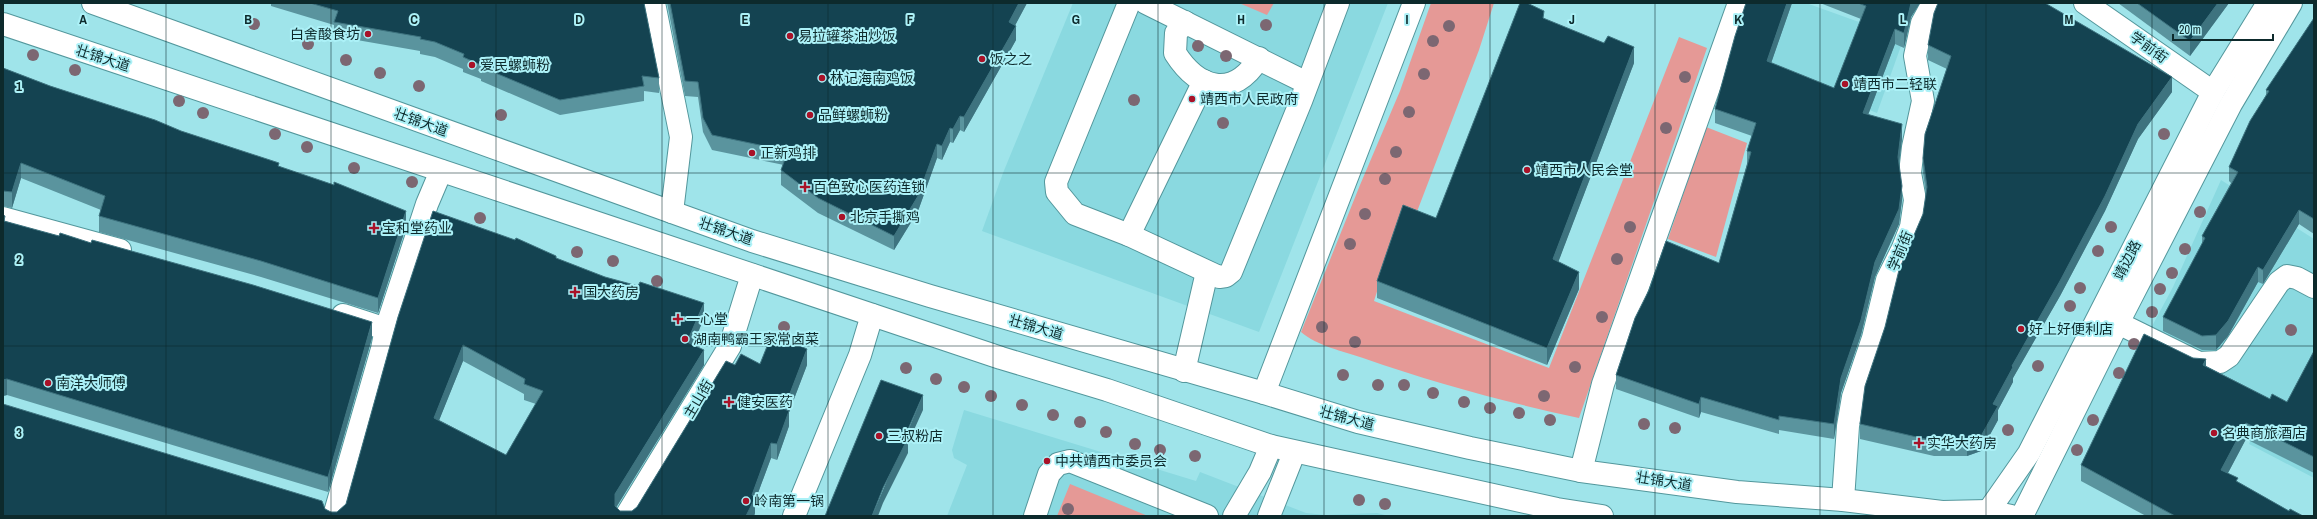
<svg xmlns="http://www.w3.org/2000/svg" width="2317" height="519" font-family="'Archivo Narrow','Noto Sans SC',sans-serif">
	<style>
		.built { fill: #8ad9e0 }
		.green { fill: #e59996 }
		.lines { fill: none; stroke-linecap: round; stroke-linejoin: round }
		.minor-casing { stroke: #53979c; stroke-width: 24 }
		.major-casing { stroke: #53979c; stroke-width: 24 }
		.minor { stroke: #fff; stroke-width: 22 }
		.major { stroke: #fff; stroke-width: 22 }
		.tree { fill: #7c6772 }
		.wall { fill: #5a949e; fill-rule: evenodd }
		.shaded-wall { fill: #3e737f }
		.building { fill: #144351; stroke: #3e737f; fill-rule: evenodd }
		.grid { fill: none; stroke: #0d2a2c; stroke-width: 1; stroke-opacity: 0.55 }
		.poi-dot { fill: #a91228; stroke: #acf1f7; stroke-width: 1.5 }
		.labels { text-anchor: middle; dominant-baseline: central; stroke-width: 4; stroke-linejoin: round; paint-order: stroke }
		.poi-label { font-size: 14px; fill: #0d2a2c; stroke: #acf1f7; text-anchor: start }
		.street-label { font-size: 14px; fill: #0d2a2c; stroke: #acf1f7 }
		.grid-label { font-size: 13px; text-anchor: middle; font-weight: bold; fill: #0d2a2c; stroke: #acf1f7; stroke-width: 4; stroke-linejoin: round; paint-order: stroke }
	</style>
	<rect width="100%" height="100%" fill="#9fe4ea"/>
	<!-- built -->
	<g class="built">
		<polygon points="1073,3 1388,3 1259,332 982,231 1003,173"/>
		<polygon points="1747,3 1806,3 1859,22 1866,3 1872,3 1911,18 1877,113 1730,55"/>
		<polygon points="2221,180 2314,239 2314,478 2249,444 2265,408 2143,343 2173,287"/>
		<polygon points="964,410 1196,481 1200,472 1306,513 1326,515 1377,513 1389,516 947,516 967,465 954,458 952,450"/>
	</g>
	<!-- green -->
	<g class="green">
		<polygon points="1239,3 1274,3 1267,15"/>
		<path d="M1431,3H1494L1479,50L1413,222L1400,219L1374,301L1549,368L1679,37L1707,48L1579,418C1505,402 1434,383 1363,358C1343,351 1317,346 1301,332L1360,185L1400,91Z"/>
		<polygon points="1706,127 1747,143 1716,257 1668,239"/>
		<polygon points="1070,484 1148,516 1057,516"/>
	</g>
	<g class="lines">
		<defs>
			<g id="minor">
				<polyline points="654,3 681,137 672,212"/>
				<polyline points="1129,3 1056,182 1057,192 1075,214 1129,235 1219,277 1226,276 1231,272 1301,101 1338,3"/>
				<polyline points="1146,3 1307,83"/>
				<polyline points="2085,3 2213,92"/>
				<path d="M1185,22L1176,33L1175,53C1198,89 1233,100 1259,58"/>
				<polyline points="3,218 120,250"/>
				<polyline points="1129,235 1204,81"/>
				<polyline points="343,315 386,329"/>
				<polyline points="2118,323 2199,363 2220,362 2229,356 2279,282 2287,276 2297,278 2314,287"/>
				<polyline points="1184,371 1207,272"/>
				<polyline points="1264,393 1414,3"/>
				<polyline points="1581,471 1603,384 1739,3"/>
				<polyline points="1843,500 1848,426 1853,397 1873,338 1887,280 1903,248 1911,227 1915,200 1910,173 1913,147 1923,101 1915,56 1922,23 1933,3"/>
				<polyline points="334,516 382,349 386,329 427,204 441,171"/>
				<polyline points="626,516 730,346 752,275"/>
				<polyline points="794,516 860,355 872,315"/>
				<polyline points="1035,516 1049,474 1058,464 1070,461 1207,516"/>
				<polyline points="1234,516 1260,472 1271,446"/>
				<polyline points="1269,516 1294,453"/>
			</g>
			<g id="major">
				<polyline points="93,3 752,241 930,296 1264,393 1358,422 1470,448 1581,471 1737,492 1843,500 1942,512 1988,511 2011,516"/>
				<polyline points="3,24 1001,358 1107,390 1271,446 1557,509 1602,516"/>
				<polyline points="1985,516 2029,453 2213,92 2268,3"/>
				<polyline points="2022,516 2118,323 2231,104 2291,3"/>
			</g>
		</defs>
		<!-- minor casing -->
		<use href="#minor" class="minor-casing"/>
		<!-- major casing -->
		<use href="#major" class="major-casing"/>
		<!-- minor -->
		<use href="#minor" class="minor"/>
		<!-- major -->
		<use href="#major" class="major"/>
	</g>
	<!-- trees -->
	<g class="tree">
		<circle cx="254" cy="24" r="6"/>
		<circle cx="1266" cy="25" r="6"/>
		<circle cx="1449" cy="26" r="6"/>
		<circle cx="1433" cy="41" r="6"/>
		<circle cx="308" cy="44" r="6"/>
		<circle cx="1198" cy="46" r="6"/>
		<circle cx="33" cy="55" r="6"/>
		<circle cx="1226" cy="56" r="6"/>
		<circle cx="346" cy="60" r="6"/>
		<circle cx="75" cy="70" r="6"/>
		<circle cx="380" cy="73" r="6"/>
		<circle cx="1424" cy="74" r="6"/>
		<circle cx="1685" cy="77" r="6"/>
		<circle cx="419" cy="86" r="6"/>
		<circle cx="1134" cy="100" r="6"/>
		<circle cx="179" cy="101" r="6"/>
		<circle cx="1409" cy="112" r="6"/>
		<circle cx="203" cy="113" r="6"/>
		<circle cx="501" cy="115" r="6"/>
		<circle cx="1223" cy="123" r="6"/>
		<circle cx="1666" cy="128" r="6"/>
		<circle cx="275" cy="134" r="6"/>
		<circle cx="2164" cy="134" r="6"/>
		<circle cx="307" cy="147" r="6"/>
		<circle cx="1396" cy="152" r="6"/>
		<circle cx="354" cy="168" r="6"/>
		<circle cx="1385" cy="179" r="6"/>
		<circle cx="412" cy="182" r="6"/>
		<circle cx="2200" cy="212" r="6"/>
		<circle cx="1365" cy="214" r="6"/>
		<circle cx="480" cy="218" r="6"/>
		<circle cx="1630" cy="227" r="6"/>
		<circle cx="2111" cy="227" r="6"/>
		<circle cx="1350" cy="244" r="6"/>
		<circle cx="2185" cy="249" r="6"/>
		<circle cx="2098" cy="251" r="6"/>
		<circle cx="577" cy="252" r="6"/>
		<circle cx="1617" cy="259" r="6"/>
		<circle cx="613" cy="261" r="6"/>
		<circle cx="2172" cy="273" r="6"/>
		<circle cx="657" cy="281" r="6"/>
		<circle cx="2080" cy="288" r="6"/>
		<circle cx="2160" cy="289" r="6"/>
		<circle cx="2070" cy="306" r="6"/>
		<circle cx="2152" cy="312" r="6"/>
		<circle cx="1602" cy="317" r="6"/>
		<circle cx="784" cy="327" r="6"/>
		<circle cx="1322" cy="327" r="6"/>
		<circle cx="2291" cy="330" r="6"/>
		<circle cx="808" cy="337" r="6"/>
		<circle cx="1355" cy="342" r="6"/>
		<circle cx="2134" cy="344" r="6"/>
		<circle cx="2038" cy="366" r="6"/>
		<circle cx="1575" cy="367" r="6"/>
		<circle cx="906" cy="368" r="6"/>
		<circle cx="2119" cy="373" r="6"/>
		<circle cx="1343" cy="375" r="6"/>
		<circle cx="936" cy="379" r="6"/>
		<circle cx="1378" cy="385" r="6"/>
		<circle cx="1404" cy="385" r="6"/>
		<circle cx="964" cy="387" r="6"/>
		<circle cx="1433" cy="393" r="6"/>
		<circle cx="991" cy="396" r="6"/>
		<circle cx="1544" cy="396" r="6"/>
		<circle cx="1464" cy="402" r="6"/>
		<circle cx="1022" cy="405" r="6"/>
		<circle cx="1490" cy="408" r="6"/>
		<circle cx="1519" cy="413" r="6"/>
		<circle cx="1053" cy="415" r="6"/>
		<circle cx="1550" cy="420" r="6"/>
		<circle cx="2093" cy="420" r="6"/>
		<circle cx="1080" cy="422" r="6"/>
		<circle cx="1644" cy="424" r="6"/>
		<circle cx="1675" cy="428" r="6"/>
		<circle cx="2008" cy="430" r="6"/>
		<circle cx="1106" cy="432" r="6"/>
		<circle cx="1135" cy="444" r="6"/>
		<circle cx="1160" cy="450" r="6"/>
		<circle cx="2077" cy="450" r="6"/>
		<circle cx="1195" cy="456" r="6"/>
		<circle cx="1359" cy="500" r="6"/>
		<circle cx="1385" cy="504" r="6"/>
		<circle cx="1068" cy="509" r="6"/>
	</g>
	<!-- wall -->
	<g class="wall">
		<polygon points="269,3 644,3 659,78 659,93 644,91 644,101 560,115 481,81 481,79 463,72 463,69 435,57 420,54 420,51 334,36 334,25 271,6 271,4"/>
		<polygon points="667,3 1027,3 1015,25 1016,40 964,132 960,130 953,143 950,142 942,160 937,158 918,211 894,250 818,213 781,185 781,170 784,165 712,150 703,132 698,97 685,96"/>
		<polygon points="1746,3 1792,3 1771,63 1834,88 1861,19 1820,3 1920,3 1911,17 1904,48 1895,44 1868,115 1902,139 1899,164 1902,200 1899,224 1875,277 1861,335 1841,393 1834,439 1779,430 1779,434 1701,412 1699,418 1616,389 1616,375 1719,263 1747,164 1747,151 1752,136 1715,123 1715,109"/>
		<polygon points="2118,3 2229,3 2190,56"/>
		<polygon points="2314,18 2314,234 2299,224 2263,284 2258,282 2228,336 2216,350 2202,350 2163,331 2163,317 2202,245 2202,236 2231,183 2229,181 2229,167 2266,95 2266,90"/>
		<polygon points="1544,19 1634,63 1558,262 1579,289 1547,365 1377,298 1377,281 1436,218"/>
		<polygon points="1928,45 2172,92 2138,139 2105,211 2060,296 2013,378 2013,382 1998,410 1998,420 1981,451 1967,456 1934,456 1860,439 1860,424 1923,214 1926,195 1923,173 1923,158 1947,69 1928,60"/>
		<polygon points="3,68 50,86 279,166 406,227 378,313 261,277 99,232 99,216 101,210 21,178 12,208 3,206"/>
		<polygon points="3,215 5,221 372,338 328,492 7,395 3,396"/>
		<path d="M556,259L704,318L693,345L704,365L616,508L620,511H632L637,507L735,365H807L789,412V426L777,460L771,458L755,501V513L754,516H3L325,509L331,512H337L346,504L398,317ZM463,361L524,394V400L536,404L506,455L439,420Z"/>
		<polygon points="2314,351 2314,473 2246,439 2228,473 2238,482 2289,511 2303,516 2146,516 2081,481 2081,465 2206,366 2270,399 2287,402"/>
	</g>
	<!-- shaded-wall -->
	<g class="shaded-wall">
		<polygon points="1019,3 1027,3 1009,37 1009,22"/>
		<polygon points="1787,3 1792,3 1767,75 1767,61"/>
		<polygon points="1911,3 1920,3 1911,17 1904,48 1904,33"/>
		<polygon points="2218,3 2229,3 2190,56 2190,41"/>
		<polygon points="1016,26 1016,40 964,132 964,117"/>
		<polygon points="1895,29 1895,44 1863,128 1863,113"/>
		<polygon points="1634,47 1634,63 1553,276 1553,259"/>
		<polygon points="2172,77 2172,92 2138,139 2105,211 2060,296 2013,378 2013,382 1998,410 1998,420 1981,451 1967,456 1967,441 1993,404 2012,366 2138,124"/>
		<polygon points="960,116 960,130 953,143 953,129"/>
		<polygon points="1902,124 1902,139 1898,172 1898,157"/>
		<polygon points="950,128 950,142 942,160 942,146"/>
		<polygon points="937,144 937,158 918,211 894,250 894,236"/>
		<polygon points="21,163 21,178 12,208 12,192"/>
		<polygon points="1902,186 1902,200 1899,224 1875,277 1861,335 1841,393 1834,439 1834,424 1841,378 1875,262"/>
		<polygon points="2299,210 2299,224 2263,284 2263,270"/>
		<polygon points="406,211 406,227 378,313 378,298"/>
		<polygon points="2258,267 2258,282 2228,336 2216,350 2216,335"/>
		<polygon points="1579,272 1579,289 1547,365 1547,348"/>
		<polygon points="704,303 704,318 687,358 687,342"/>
		<polygon points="372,322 372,338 328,492 328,477"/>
		<polygon points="463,345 463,361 434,433 434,418"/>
		<polygon points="807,349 807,365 789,412 789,426 777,460 777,444 784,409"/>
		<polygon points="704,350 704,365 615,509 615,516 615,494"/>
		<polygon points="2206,359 2206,375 2203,365"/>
		<polygon points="7,379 7,395 3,396 3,380"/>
		<polygon points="923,395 923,410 908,443 908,453 883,503 878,516 872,516"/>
		<polygon points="1701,397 1701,412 1699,418 1699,404"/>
		<polygon points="2246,423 2246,439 2221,486 2221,470"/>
		<polygon points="771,443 771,458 755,501 755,513 754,516 746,516 752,495"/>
	</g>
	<!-- building -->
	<g class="building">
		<polygon points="310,3 644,3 659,78 642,76 644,86 560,100 481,67 481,65 463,57 464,54 435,42 420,39 421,37 334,22 338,11"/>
		<polygon points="670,3 1019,3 1009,22 1016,26 964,117 960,116 953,129 950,128 942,146 937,144 918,196 894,236 818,198 781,170 788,151 712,135 703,118 698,82 685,81"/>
		<polygon points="1520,3 1527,3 1544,11 1543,18 1604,43 1608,36 1634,47 1553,259 1579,272 1547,348 1377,281 1403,205 1436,218"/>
		<polygon points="1746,3 1787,3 1767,61 1834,88 1866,6 1858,3 1911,3 1904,33 1895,29 1863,113 1902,124 1898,157 1902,186 1899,209 1875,262 1861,320 1841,378 1834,424 1779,416 1779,420 1701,397 1699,404 1616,375 1635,318 1649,290 1666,241 1719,263 1751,152 1747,151 1756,123 1715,109 1735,36"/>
		<polygon points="1938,3 2045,3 2172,77 2138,124 2105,196 2060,281 2012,366 2013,367 1993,404 1998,406 1981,436 1967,441 1934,441 1860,424 1865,386 1885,327 1899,270 1923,214 1927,187 1923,158 1925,134 1951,56 1928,45 1934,13"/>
		<polygon points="2137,3 2218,3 2190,41"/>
		<polygon points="2314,18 2314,219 2299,210 2263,270 2258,267 2228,321 2216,335 2202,336 2163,317 2205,238 2202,236 2238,172 2229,167 2250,121 2269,91 2266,90"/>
		<polygon points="3,68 50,86 155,120 181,131 279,163 278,166 334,185 334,182 406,211 378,298 261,261 99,216 105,196 21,163 12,192 3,191"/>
		<path d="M433,211L515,240L516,238L556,256V258L605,277L638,286L640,282L704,303L687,342L704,350L615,494V506L620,511H632L637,507L726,361L735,365L741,354L760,364L772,334L807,349L784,409L789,411L777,444L771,443L752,495L755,498L746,516H3V404L322,501L325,509L331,512H337L346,504L398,317ZM463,345L525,379L524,384L543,391L506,455L434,418Z"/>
		<polygon points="3,215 5,216 4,221 59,236 60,233 91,243 92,240 253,285 372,322 328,477 7,379 3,380"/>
		<polygon points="2144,334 2193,358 2206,359 2203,365 2270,399 2272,394 2287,402 2314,351 2314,457 2246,423 2221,470 2238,478 2236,481 2289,511 2290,509 2303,516 2175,516 2081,465"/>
		<polygon points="881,380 923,395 905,436 908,438 883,488 872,516 825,516"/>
	</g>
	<!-- grid -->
	<path class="grid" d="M166,3V516M331,3V516M496,3V516M662,3V516M828,3V516M993,3V516M1158,3V516M1324,3V516M1490,3V516M1655,3V516M1820,3V516M1986,3V516M2152,3V516M3,173H2314M3,346H2314"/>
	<!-- markers -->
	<g class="poi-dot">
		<circle cx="368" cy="34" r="4"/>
		<circle cx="790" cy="36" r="4"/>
		<circle cx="982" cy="59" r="4"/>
		<circle cx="472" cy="65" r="4"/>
		<circle cx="822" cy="78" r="4"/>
		<circle cx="1845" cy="84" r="4"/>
		<circle cx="1192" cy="99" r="4"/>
		<circle cx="810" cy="115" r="4"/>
		<circle cx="752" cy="153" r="4"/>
		<circle cx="1527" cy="170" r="4"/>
		<path d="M803 181h4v4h4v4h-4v4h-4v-4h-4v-4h4z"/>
		<circle cx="842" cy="217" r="4"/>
		<path d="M372 222h4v4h4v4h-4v4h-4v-4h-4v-4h4z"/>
		<path d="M573 286h4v4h4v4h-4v4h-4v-4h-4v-4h4z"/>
		<path d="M676 313h4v4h4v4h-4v4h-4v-4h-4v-4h4z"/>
		<circle cx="2021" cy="329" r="4"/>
		<circle cx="685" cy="339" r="4"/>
		<circle cx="48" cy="383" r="4"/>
		<path d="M727 396h4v4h4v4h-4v4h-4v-4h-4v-4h4z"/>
		<circle cx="2214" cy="433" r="4"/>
		<circle cx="879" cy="436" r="4"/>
		<path d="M1917 437h4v4h4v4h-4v4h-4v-4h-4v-4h4z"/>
		<circle cx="1047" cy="461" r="4"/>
		<circle cx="746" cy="501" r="4"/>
	</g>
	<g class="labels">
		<!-- poi labels -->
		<g class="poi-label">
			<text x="360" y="34" text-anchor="end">白舍酸食坊</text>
			<text x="798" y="36">易拉罐茶油炒饭</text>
			<text x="990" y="59">饭之之</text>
			<text x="480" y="65">爱民螺蛳粉</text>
			<text x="830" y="78">林记海南鸡饭</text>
			<text x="1853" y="84">靖西市二轻联</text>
			<text x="1200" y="99">靖西市人民政府</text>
			<text x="818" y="115">品鲜螺蛳粉</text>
			<text x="760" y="153">正新鸡排</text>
			<text x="1535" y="170">靖西市人民会堂</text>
			<text x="813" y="187">百色致心医药连锁</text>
			<text x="850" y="217">北京手撕鸡</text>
			<text x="382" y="228">宝和堂药业</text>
			<text x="583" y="292">国大药房</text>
			<text x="686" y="319">一心堂</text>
			<text x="2029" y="329">好上好便利店</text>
			<text x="693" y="339">湖南鸭霸王家常卤菜</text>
			<text x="56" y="383">南洋大师傅</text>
			<text x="737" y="402">健安医药</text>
			<text x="2222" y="433">名典商旅酒店</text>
			<text x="887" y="436">三叔粉店</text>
			<text x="1927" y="443">实华大药房</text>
			<text x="1055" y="461">中共靖西市委员会</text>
			<text x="754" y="501">岭南第一锅</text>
		</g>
		<!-- street labels -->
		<g class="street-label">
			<text transform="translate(2149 47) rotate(36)">学前街</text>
			<text transform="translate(103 58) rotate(18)">壮锦大道</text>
			<text transform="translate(421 122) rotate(20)">壮锦大道</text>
			<text transform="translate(726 231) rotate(19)">壮锦大道</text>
			<text transform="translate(1900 251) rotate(-67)">学前街</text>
			<text transform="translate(2127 260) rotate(-63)">靖边路</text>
			<text transform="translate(1036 327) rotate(16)">壮锦大道</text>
			<text transform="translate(698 399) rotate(-59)">主山街</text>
			<text transform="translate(1347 418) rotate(15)">壮锦大道</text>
			<text transform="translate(1664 481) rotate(9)">壮锦大道</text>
		</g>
	</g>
	<g class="grid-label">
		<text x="83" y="24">A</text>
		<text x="248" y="24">B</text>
		<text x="414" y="24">C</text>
		<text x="579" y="24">D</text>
		<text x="745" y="24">E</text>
		<text x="910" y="24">F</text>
		<text x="1076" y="24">G</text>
		<text x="1241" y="24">H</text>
		<text x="1407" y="24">I</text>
		<text x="1572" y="24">J</text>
		<text x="1738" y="24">K</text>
		<text x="1903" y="24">L</text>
		<text x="2069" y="24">M</text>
		<text x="19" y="91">1</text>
		<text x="19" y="264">2</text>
		<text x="19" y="437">3</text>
	</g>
	<!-- border -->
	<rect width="2317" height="519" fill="none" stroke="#0d2a2c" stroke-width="8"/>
	<!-- scale -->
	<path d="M2173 34v6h100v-6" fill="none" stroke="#0d2a2c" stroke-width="2"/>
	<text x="2179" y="34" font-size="12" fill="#0d2a2c" stroke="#acf1f7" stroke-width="3" paint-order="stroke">20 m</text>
</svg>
